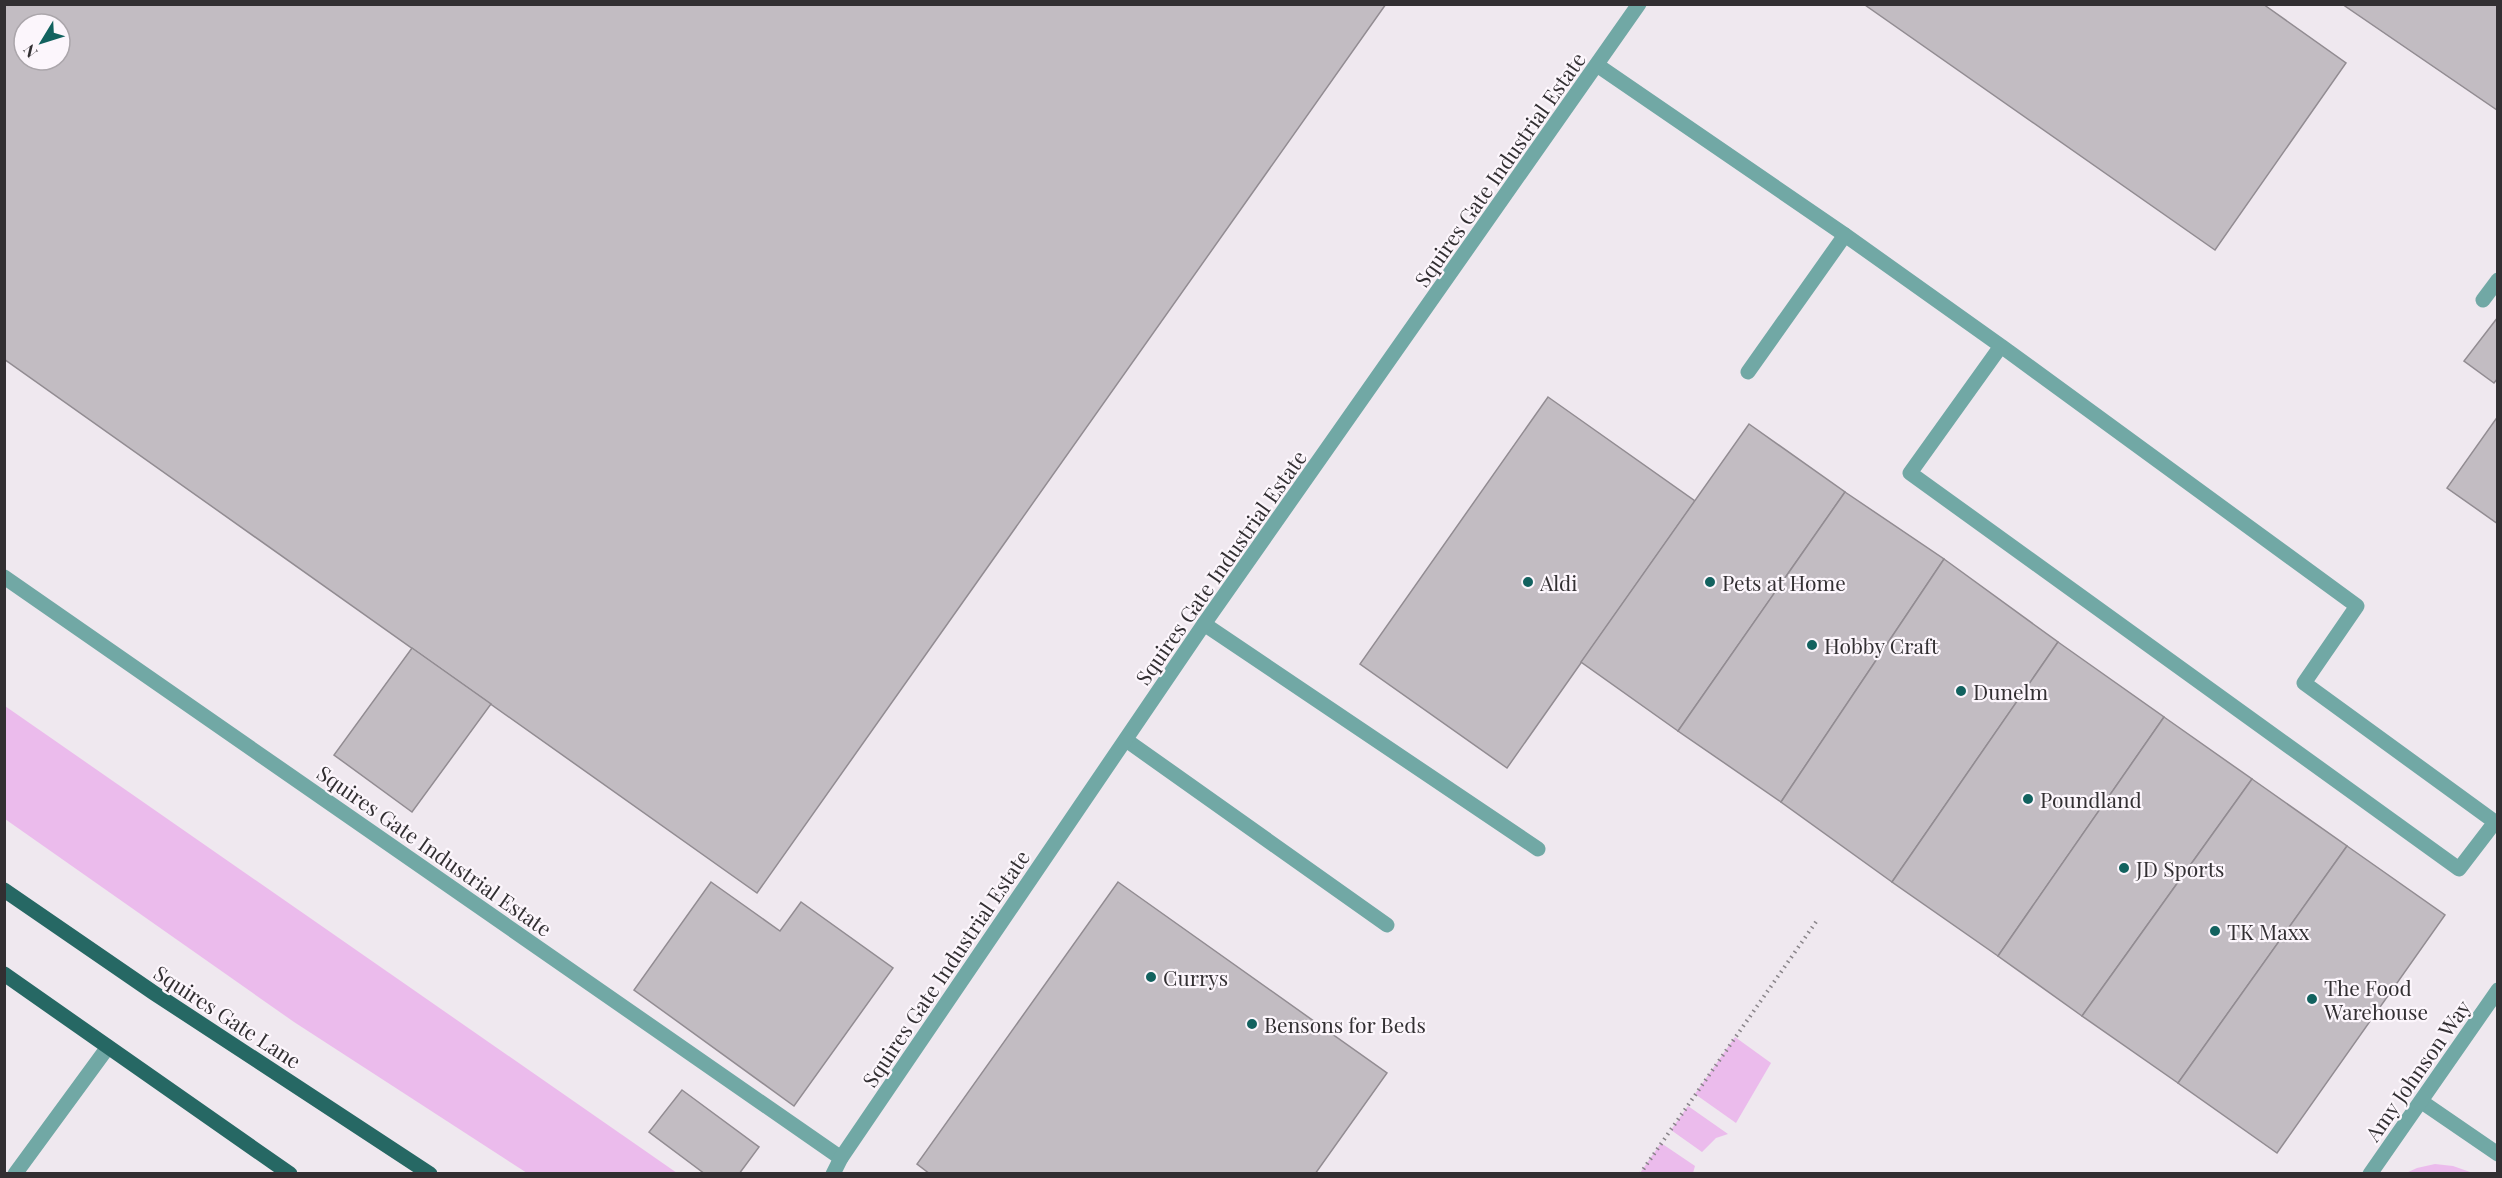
<svg xmlns="http://www.w3.org/2000/svg" width="2502" height="1178" font-family="'Playfair Display',serif">
	<style>
		.green { fill: #ebbbec }
		.building { fill: #c2bcc2; stroke: #928c92; stroke-width: 1.5; fill-rule: evenodd }
		.lines { fill: none; stroke-linecap: round; stroke-linejoin: round }
		.path { stroke: #898489; stroke-width: 4; stroke-dasharray: 1.5 4.5; stroke-linecap: butt }
		.minor { stroke: #71a8a5; stroke-width: 15 }
		.major { stroke: #266864; stroke-width: 15 }
		.poi-dot { fill: #12625f; stroke: #fcf6fc; stroke-width: 2 }
		.labels { text-anchor: middle; dominant-baseline: central; stroke-width: 4.5; stroke-linejoin: round; paint-order: stroke }
		.street-label { font-size: 21px; fill: #322f32; stroke: #fcf6fc }
		.poi-label { font-size: 21px; fill: #322f32; stroke: #fcf6fc; text-anchor: start }
	</style>
	<rect width="100%" height="100%" fill="#efe8ef"/>
	<!-- green -->
	<g class="green">
		<polygon points="5,706 677,1173 527,1173 294,1022 5,819"/>
		<polygon points="1735,1037 1771,1063 1736,1123 1695,1094"/>
		<polygon points="1688,1106 1728,1134 1716,1138 1702,1152 1671,1130"/>
		<polygon points="1661,1143 1695,1166 1693,1173 1640,1173"/>
		<polygon points="2435,1164 2453,1166 2473,1173 2406,1173 2417,1168"/>
	</g>
	<!-- building -->
	<g class="building">
		<path d="M4,4H1386L757,893L4,359ZM24,24H60V60H24Z"/>
		<polygon points="2263,4 2346,63 2215,250 1865,5"/>
		<polygon points="2342,4 2498,4 2498,110 2497,110"/>
		<polygon points="2498,317 2498,378 2494,383 2464,361"/>
		<polygon points="1548,397 1695,501 1507,768 1360,664"/>
		<polygon points="2498,416 2498,524 2447,488"/>
		<polygon points="1749,424 1845,492 1678,731 1581,662"/>
		<polygon points="1845,492 1944,559 1781,802 1678,731"/>
		<polygon points="1944,559 2058,642 1892,882 1781,802"/>
		<polygon points="2058,642 2164,717 1998,956 1892,882"/>
		<polygon points="412,648 491,704 412,812 334,755"/>
		<polygon points="2164,717 2252,779 2082,1016 1998,956"/>
		<polygon points="2252,779 2347,846 2178,1083 2082,1016"/>
		<polygon points="2347,846 2445,915 2277,1153 2178,1083"/>
		<polygon points="711,882 780,931 801,902 893,968 794,1106 634,990"/>
		<polygon points="1118,882 1387,1073 1315,1174 930,1174 917,1164"/>
		<polygon points="682,1090 759,1147 739,1174 705,1174 649,1132"/>
	</g>
	<g class="lines">
		<!-- path -->
		<polyline class="path" points="1640,1174 1818,919"/>
		<!-- minor -->
		<g class="minor">
			<polyline points="1597,65 1845,235 2001,346 1910,473 2459,869 2495,822 2304,683 2357,606 2001,346"/>
			<polyline points="2483,300 2498,280"/>
			<polyline points="1748,372 1845,235"/>
			<polyline points="4,577 841,1158"/>
			<polyline points="1204,624 1538,849"/>
			<polyline points="1126,740 1387,925"/>
			<polyline points="2422,1102 2498,1154"/>
			<polyline points="15,1174 108,1047"/>
			<polyline points="833,1174 841,1158 1204,624 1639,4"/>
			<polyline points="2370,1174 2498,990"/>
		</g>
		<!-- major -->
		<g class="major">
			<polyline points="4,890 154,993 430,1174"/>
			<polyline points="4,974 290,1174"/>
		</g>
	</g>
	<!-- markers -->
	<g class="poi-dot">
		<circle cx="1528" cy="582" r="6"/>
		<circle cx="1710" cy="582" r="6"/>
		<circle cx="1812" cy="645" r="6"/>
		<circle cx="1961" cy="691" r="6"/>
		<circle cx="2028" cy="799" r="6"/>
		<circle cx="2124" cy="868" r="6"/>
		<circle cx="2215" cy="931" r="6"/>
		<circle cx="1151" cy="977" r="6"/>
		<circle cx="2312" cy="999" r="6"/>
		<circle cx="1252" cy="1024" r="6"/>
	</g>
	<g class="labels">
		<!-- street labels -->
		<g class="street-label">
			<text transform="translate(1499 169) rotate(-55)">Squires Gate Industrial Estate</text>
			<text transform="translate(1220 567) rotate(-55)">Squires Gate Industrial Estate</text>
			<text transform="translate(435 850) rotate(35)">Squires Gate Industrial Estate</text>
			<text transform="translate(945 968) rotate(-56)">Squires Gate Industrial Estate</text>
			<text transform="translate(228 1016) rotate(33)">Squires Gate Lane</text>
			<text transform="translate(2417 1070) rotate(-55)">Amy Johnson Way</text>
		</g>
		<!-- poi labels -->
		<g class="poi-label">
			<text x="1540" y="582">Aldi</text>
			<text x="1722" y="582">Pets at Home</text>
			<text x="1824" y="645">Hobby Craft</text>
			<text x="1973" y="691">Dunelm</text>
			<text x="2040" y="799">Poundland</text>
			<text x="2136" y="868">JD Sports</text>
			<text x="2227" y="931">TK Maxx</text>
			<text x="1163" y="977">Currys</text>
			<text x="2324" y="987">The Food<tspan x="2324" dy="24">Warehouse</tspan></text>
			<text x="1264" y="1024">Bensons for Beds</text>
		</g>
	</g>
	<!-- border -->
	<rect width="2502" height="1178" fill="none" stroke="#322f32" stroke-width="12"/>
	<!-- north arrow -->
	<g transform="translate(42 42) rotate(232)"><circle r="28" fill="#fcf6fc" stroke="#aba6ab" stroke-width="1.5"/>
	<path d="M0-4.5L10 22L0 15L-10 22Z" fill="#12625f"/>
	<text y="-9" font-size="16" font-weight="bold" text-anchor="middle" fill="#322f32">N</text>
	</g>
</svg>
